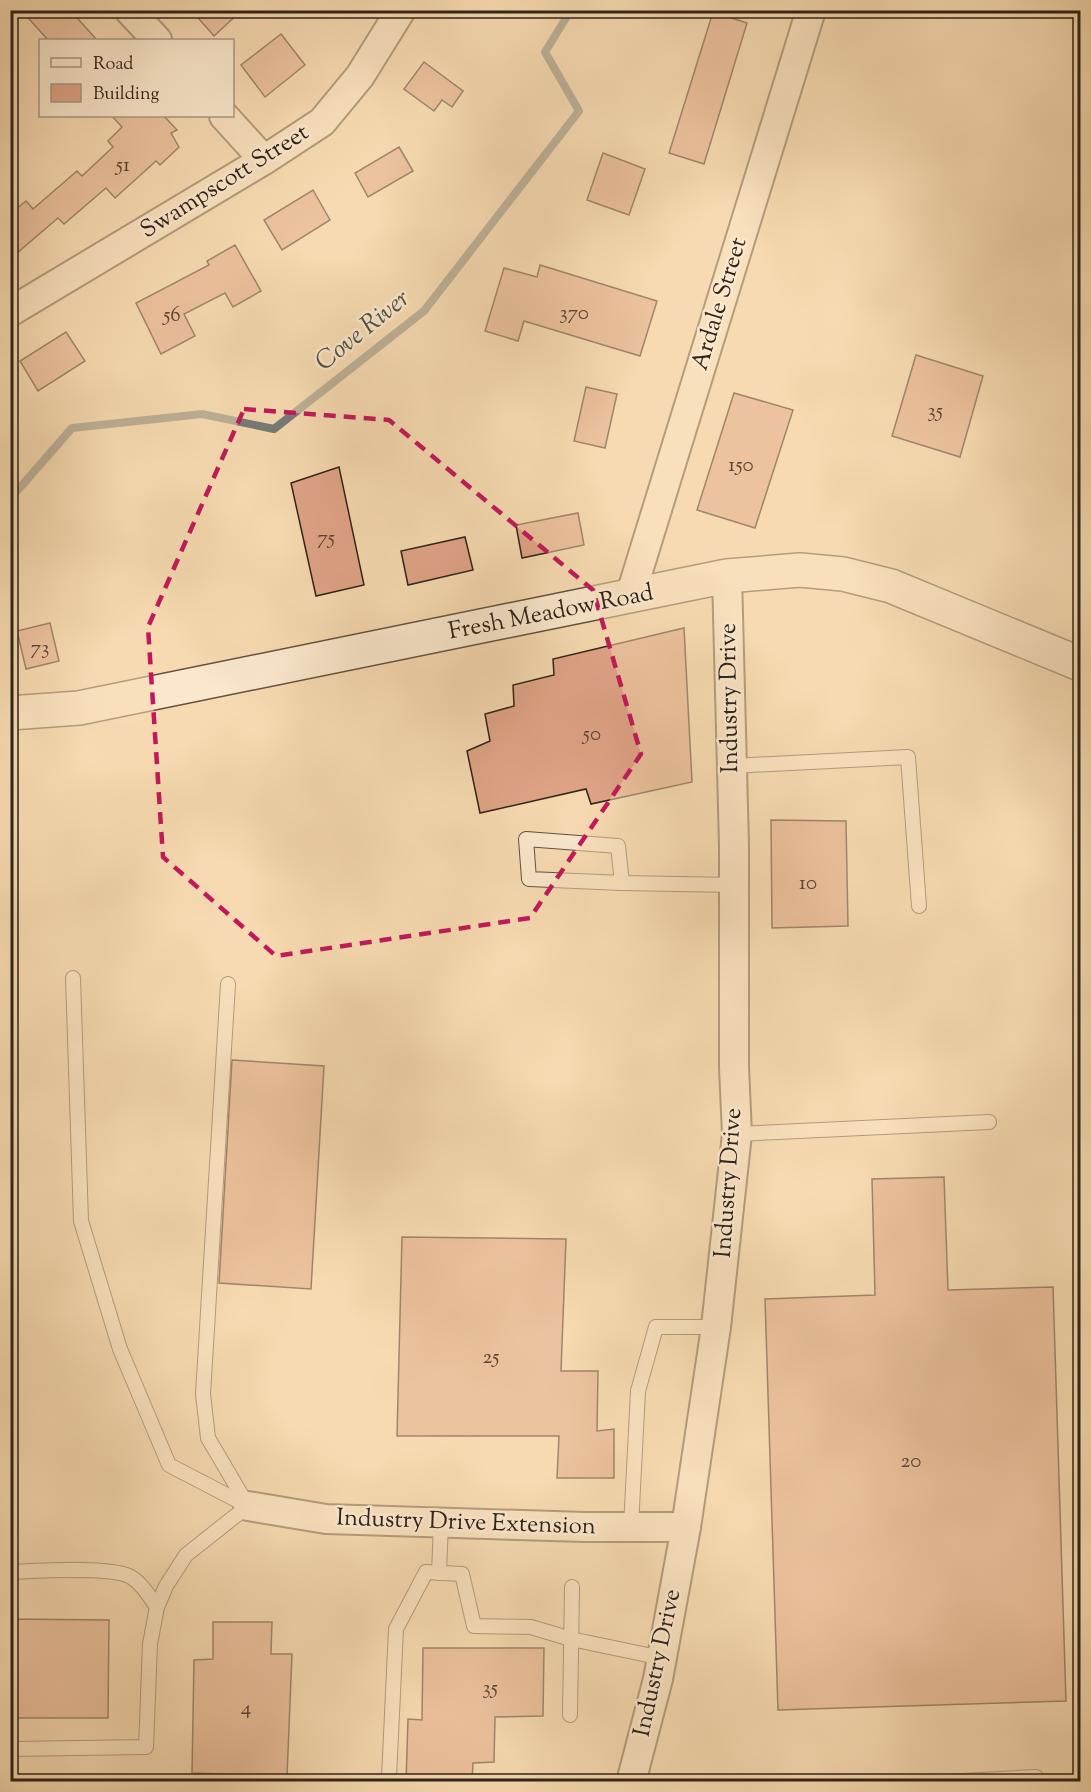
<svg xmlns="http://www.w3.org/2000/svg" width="1091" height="1792" font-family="'Sorts Mill Goudy',serif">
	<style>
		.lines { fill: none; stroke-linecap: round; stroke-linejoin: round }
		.stream { stroke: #747c78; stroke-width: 8 }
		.building { fill: #e0a487; stroke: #302319; stroke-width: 1.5 }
		.service-casing { stroke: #62513f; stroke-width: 16 }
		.minor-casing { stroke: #62513f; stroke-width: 32 }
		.tertiary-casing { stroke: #62513f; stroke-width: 36 }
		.service { stroke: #fae7cc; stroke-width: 14 }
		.minor { stroke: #fae7cc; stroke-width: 28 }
		.tertiary { stroke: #fae7cc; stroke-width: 33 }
		.marked { fill: none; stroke: #c2185b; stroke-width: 4.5; stroke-dasharray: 12 8; stroke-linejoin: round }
		.labels { text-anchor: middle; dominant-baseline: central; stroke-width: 5; stroke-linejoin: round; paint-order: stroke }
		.number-label { font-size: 21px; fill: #5c4334 }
		.street-label { font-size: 24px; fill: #302319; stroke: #fae7cc }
		.water-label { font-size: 26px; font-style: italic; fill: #525049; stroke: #fae7cc }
	</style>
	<rect width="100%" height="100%" fill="#f7dab1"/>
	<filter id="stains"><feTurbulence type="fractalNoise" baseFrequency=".00333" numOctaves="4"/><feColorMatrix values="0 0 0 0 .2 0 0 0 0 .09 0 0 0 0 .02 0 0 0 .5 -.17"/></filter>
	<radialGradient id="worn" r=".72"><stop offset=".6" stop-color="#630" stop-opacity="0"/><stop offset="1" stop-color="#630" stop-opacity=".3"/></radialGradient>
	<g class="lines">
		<!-- stream -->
		<polyline class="stream" points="10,499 72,428 202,414 274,429 424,311 579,111 545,52 571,10"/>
	</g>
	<!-- building -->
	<g class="building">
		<polygon points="21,10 70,10 97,40 48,40"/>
		<polygon points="191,10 242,10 214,36"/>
		<polygon points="713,12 747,23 704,164 669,153"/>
		<polygon points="281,34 305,65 265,97 241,65"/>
		<polygon points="424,62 463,91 452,107 442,100 434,111 404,89"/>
		<polygon points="112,116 164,116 177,130 171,133 179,147 160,165 156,161 115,198 106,188 64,224 58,218 10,259 10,214 26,201 33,209 77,171 82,176 113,147 108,141 122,127"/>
		<polygon points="399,147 413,171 368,197 355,173"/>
		<polygon points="603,153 645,169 629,215 587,200"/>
		<polygon points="313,190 330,220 282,250 264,220"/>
		<polygon points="235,245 261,291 233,307 225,293 184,314 195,336 161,354 136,303 209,265 207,261"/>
		<polygon points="540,265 657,301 640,356 524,321 518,341 485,331 504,268 537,277"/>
		<polygon points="66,332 85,361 38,391 20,361"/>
		<polygon points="916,355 983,376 960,457 892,436"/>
		<polygon points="586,387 617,394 605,448 574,441"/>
		<polygon points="734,393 793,410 755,528 697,510"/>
		<polygon points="339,467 364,585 316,596 291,483"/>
		<polygon points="578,513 584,545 522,558 516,525"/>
		<polygon points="465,537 473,570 408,585 401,551"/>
		<polygon points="50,623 59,661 26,669 17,631"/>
		<polygon points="684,628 692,782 591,804 586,789 480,813 467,751 490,741 485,714 514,706 513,685 554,675 553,659"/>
		<polygon points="771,820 846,821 848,926 772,928"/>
		<polygon points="232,1060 324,1066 311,1289 219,1283"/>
		<polygon points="944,1177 948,1290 1053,1287 1066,1701 778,1710 765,1299 875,1295 872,1179"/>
		<polygon points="402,1237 566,1239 561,1371 598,1371 597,1431 614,1429 614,1478 557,1478 559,1436 397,1436"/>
		<polygon points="10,1619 109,1620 108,1718 10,1718"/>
		<polygon points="213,1622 272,1622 271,1654 292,1654 287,1776 192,1773 194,1660 213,1659"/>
		<polygon points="423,1648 544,1648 543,1716 495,1717 494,1762 473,1763 472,1782 406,1782 408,1719 422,1720"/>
	</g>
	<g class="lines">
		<defs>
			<g id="service">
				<polyline points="732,766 908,757 919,906"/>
				<polyline points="622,883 618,846 526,839 529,879 622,883 734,885"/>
				<polyline points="73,978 81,1221 120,1349 169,1465 248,1506"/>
				<polyline points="228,984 203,1394 208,1438 248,1506"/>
				<polyline points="737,1134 989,1122"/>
				<polyline points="631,1527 638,1391 656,1327 716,1327"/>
				<path d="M10,1572C36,1571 108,1566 129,1576C141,1582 149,1596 157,1607"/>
				<polyline points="439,1573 441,1523"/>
				<polyline points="570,1715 572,1587"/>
				<polyline points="10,1749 146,1747 150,1644 157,1607 166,1586 186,1555 248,1506"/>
				<polyline points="389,1777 396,1629 426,1572 462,1574 474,1626 531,1627 571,1639 662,1658"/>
				<polyline points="943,1782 1036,1777"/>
			</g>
			<g id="minor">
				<polyline points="129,10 157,40"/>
				<polyline points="224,116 264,160"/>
				<polyline points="10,312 264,160 322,122 360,76 401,10"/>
				<polyline points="630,597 811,10"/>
				<polyline points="248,1506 326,1519 585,1527 686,1527"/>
				<polyline points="631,1782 658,1679 686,1527 716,1327 737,1134 734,1067 734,846 727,576"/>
			</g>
			<polyline id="tertiary" points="10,713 79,708 727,576 800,570 843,574 891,586 1080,664"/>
		</defs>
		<!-- service casing -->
		<use href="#service" class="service-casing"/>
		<!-- minor casing -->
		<use href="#minor" class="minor-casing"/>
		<!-- tertiary casing -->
		<use href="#tertiary" class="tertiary-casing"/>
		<!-- service -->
		<use href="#service" class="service"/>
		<!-- minor -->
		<use href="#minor" class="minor"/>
		<!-- tertiary -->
		<use href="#tertiary" class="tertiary"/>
	</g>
	<!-- marked area -->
	<path d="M0 0H1091V1792H0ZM244,409L389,420L593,590L641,754L530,918L276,956L163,857L148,627Z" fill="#f7dab1" fill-opacity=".55" fill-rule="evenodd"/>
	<path class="marked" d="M244,409L389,420L593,590L641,754L530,918L276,956L163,857L148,627Z"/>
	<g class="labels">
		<!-- number labels -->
		<g class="number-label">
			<text x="123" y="166">51</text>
			<text x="574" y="314">370</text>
			<text x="172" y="316">56</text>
			<text x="935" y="412">35</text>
			<text x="741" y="466">150</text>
			<text x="326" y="539">75</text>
			<text x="40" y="649">73</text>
			<text x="592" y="735">50</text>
			<text x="808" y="884">10</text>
			<text x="491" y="1358">25</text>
			<text x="911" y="1462">20</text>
			<text x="490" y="1689">35</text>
			<text x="246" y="1709">4</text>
		</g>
		<!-- street labels -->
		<g class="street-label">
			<text transform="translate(225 182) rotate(-32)">Swampscott Street</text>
			<text transform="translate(720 304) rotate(-73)">Ardale Street</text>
			<text transform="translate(551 613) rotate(-11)">Fresh Meadow Road</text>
			<text transform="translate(730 698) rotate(-91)">Industry Drive</text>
			<text transform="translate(729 1183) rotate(-86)">Industry Drive</text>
			<text transform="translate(466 1523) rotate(2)">Industry Drive Extension</text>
			<text transform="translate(658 1663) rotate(-78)">Industry Drive</text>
		</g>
		<!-- water labels -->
		<g class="water-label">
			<text transform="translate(363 331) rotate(-39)">Cove River</text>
		</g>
	</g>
	<!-- margin -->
	<rect width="1091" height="1792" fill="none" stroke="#f7dab1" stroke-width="36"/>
	<rect x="12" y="12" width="1067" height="1768" fill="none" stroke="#302319" stroke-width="3"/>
	<rect x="18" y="18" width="1055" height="1756" fill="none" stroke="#302319" stroke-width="1.5"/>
	<!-- legend -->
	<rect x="39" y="39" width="195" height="78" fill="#fae7cc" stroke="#a99984" stroke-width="1.5"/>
	<rect x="51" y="58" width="30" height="9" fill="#fae7cc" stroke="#a99984" stroke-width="1.5"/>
	<text x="93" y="69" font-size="18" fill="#302319">Road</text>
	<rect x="51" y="84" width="30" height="18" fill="#e0a487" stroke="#a99984" stroke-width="1.5"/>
	<text x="93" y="99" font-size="18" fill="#302319">Building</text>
	<rect width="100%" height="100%" filter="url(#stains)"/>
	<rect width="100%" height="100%" fill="url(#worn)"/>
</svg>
